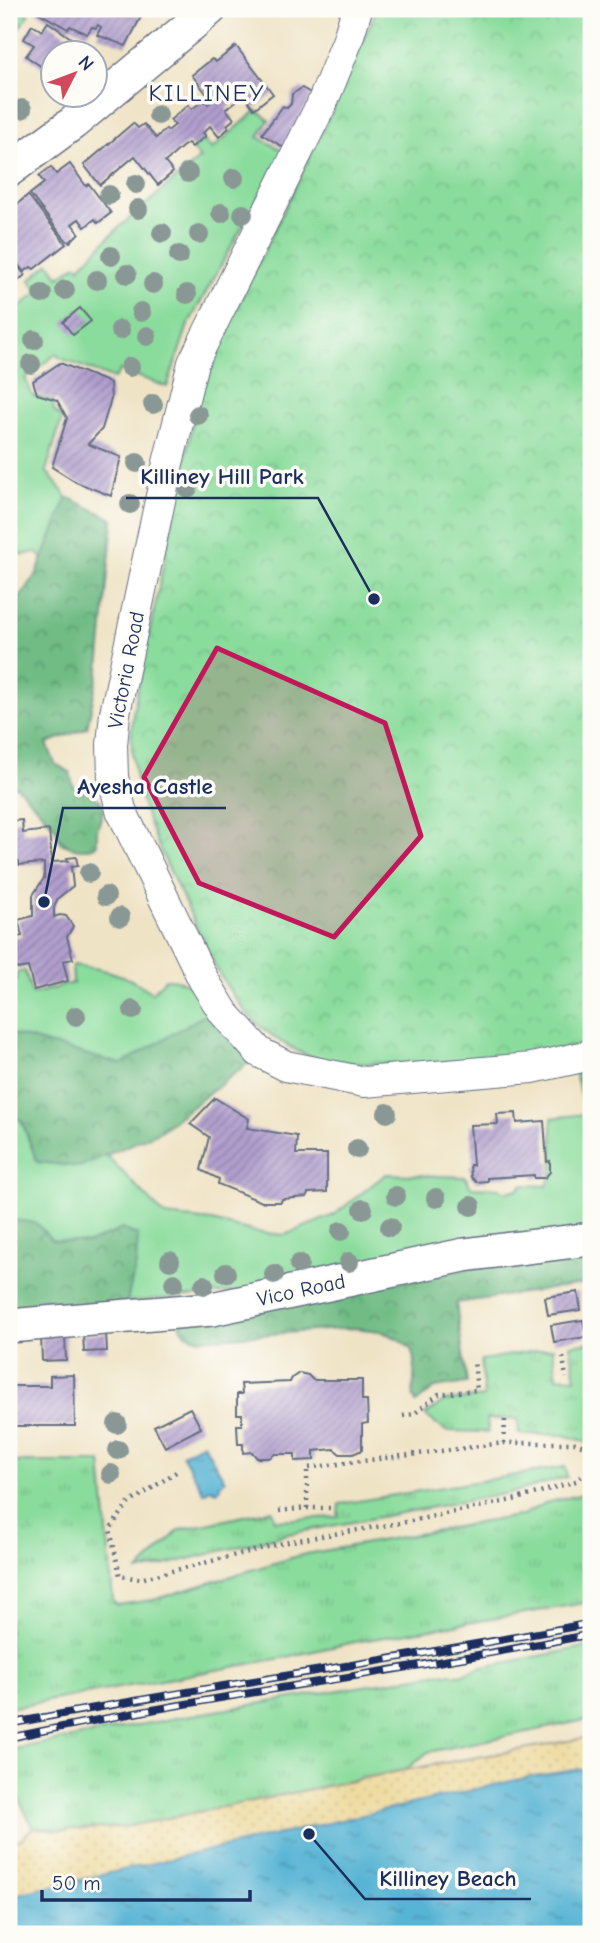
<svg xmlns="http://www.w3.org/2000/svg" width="600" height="1943" font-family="'Comic Neue',sans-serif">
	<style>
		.grass { fill: url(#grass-tufts); stroke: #52867d; stroke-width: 2 }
		.forest { fill: url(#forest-crowns); stroke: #457671; stroke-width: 2 }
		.sand { fill: url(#sand-dots); stroke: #84847e; stroke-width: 2 }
		.park { fill: url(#park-crowns); stroke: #52867d; stroke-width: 2 }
		.garden { fill: #8adc9c; stroke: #52867d; stroke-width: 2 }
		.water { fill: url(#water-ripples); stroke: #387299; stroke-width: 2 }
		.building { fill: url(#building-hatch) }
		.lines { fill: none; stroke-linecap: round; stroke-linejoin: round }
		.tertiary-casing { stroke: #656e82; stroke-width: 32 }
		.secondary-casing { stroke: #656e82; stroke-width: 36 }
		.path { stroke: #656e82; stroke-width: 4.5; stroke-dasharray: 2 5; stroke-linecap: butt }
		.tertiary { stroke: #fff; stroke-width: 30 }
		.secondary { stroke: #fff; stroke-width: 33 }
		.rail-casing { stroke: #1b2f5e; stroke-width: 8 }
		.rail { stroke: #fdfcf7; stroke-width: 5; stroke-dasharray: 16; stroke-linecap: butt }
		.tree { fill: #8a9895 }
		.marked { fill: #c2185b; fill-opacity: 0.2; stroke: #c2185b; stroke-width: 5; stroke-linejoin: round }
		.labels { text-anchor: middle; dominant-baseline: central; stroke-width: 7; stroke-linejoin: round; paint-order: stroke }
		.street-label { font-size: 21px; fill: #1b2f5e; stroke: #fdfcf7 }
		.quarter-label { font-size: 24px; letter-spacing: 2px; fill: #1b2f5e; stroke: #fdfcf7 }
		.leader { fill: none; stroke: #1b2f5e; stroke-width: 2.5 }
		.callout-dot { fill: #1b2f5e; stroke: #fdfcf7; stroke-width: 2.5 }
		.callout-label { font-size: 23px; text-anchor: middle; font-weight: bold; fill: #1b2f5e; stroke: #fdfcf7; stroke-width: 7; stroke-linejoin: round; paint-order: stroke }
	</style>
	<defs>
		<pattern id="grass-tufts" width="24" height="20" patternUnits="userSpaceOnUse" patternTransform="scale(1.75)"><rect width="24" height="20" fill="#8adc9c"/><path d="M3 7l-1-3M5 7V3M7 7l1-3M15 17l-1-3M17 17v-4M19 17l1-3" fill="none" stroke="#76bd89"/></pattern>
		<pattern id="forest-crowns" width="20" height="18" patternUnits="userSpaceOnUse" patternTransform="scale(1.75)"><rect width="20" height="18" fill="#6fbc84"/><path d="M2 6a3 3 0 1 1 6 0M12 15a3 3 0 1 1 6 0" fill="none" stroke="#5a996f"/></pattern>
		<pattern id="sand-dots" width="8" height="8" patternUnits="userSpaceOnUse" patternTransform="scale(1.75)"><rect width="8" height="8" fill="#eeda9e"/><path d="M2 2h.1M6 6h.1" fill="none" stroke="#ccbb8a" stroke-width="1.8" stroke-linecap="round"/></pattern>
		<pattern id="park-crowns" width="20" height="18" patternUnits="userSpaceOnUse" patternTransform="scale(1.75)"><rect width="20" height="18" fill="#8adc9c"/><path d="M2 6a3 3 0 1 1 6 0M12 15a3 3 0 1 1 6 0" fill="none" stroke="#76bd89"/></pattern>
		<pattern id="water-ripples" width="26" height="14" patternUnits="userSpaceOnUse" patternTransform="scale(1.75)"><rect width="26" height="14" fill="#56b4d4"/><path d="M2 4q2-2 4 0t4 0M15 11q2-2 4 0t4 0" fill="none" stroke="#4693af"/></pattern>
		<pattern id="building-hatch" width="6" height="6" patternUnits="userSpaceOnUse" patternTransform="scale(1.75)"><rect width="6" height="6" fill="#b19ecd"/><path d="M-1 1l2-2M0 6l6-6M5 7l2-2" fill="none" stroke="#8f81aa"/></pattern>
	</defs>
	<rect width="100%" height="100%" fill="#fdfcf7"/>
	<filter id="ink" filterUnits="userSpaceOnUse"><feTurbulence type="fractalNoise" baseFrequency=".0143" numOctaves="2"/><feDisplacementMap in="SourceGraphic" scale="14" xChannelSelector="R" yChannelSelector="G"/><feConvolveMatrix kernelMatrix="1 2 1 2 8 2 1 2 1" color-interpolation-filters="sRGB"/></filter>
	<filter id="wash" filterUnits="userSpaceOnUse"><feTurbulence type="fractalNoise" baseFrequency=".00686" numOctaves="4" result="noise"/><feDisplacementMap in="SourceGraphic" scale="28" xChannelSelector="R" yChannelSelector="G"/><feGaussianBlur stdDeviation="1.57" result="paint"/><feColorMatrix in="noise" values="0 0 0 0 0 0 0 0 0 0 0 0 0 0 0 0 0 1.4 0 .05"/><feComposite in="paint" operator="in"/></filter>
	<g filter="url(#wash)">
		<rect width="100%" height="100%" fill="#efe3c5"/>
		<!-- grass -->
		<g class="grass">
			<polygon points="591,1342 591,1443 563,1435 519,1434 518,1419 487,1419 488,1432 446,1431 425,1415 444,1401 484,1397 481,1360 553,1348 557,1377 576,1378 570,1345"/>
			<polygon points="9,1462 101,1462 113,1601 117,1605 153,1600 301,1555 523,1515 545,1503 591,1492 591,1602 355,1642 282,1658 9,1708"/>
			<polygon points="565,1467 567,1477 514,1492 288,1534 138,1572 179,1530 272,1510 275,1520 338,1517 339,1504"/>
			<polygon points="591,1646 591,1719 428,1752 405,1770 125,1827 59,1830 33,1827 9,1779 9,1750 186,1716 440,1673 460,1675 483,1667"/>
		</g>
		<!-- forest -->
		<g class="forest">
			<path d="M67,497L113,519L99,670L87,728L47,743L55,764L70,772L73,786L100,800L104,808L97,830V845C83,852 75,849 61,843L55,827L17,786L9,788V613L36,575Z"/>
			<polygon points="209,1012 251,1061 159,1132 80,1167 37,1162 22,1120 9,1116 9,1033 121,1064"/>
			<polygon points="16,1220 36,1222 52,1240 88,1243 122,1229 139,1235 136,1264 127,1302 9,1310 9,1231"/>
			<polygon points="591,1246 591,1283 456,1303 467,1383 435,1388 416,1403 413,1396 415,1362 411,1349 399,1339 380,1331 354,1328 200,1339 186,1334 179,1323"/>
		</g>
		<!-- sand -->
		<polygon class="sand" points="591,1737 591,1841 9,1934 9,1841 22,1839 33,1827 59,1830 125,1827 405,1770"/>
		<!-- park -->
		<path class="park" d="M377,9H591V1044C535,1054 478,1061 422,1063C387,1064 350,1066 316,1058C290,1051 263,1031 245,1011C216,977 199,930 179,890C151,832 125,778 133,713L196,407L227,328L330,115Z"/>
		<!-- garden -->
		<g class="garden">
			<polygon points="9,9 20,9 29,15 9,41"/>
			<polygon points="257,110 269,120 258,137 284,151 188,325 167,387 120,370 114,379 60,358 56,354 25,378 33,396 53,401 54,411 62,418 46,471 67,497 43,558 36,552 22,555 11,545 13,542 9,538 9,299 17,309 38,292 30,280 49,263 59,277 76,265 80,267 116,230 200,158 192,149 203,140 212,149"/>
			<path d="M72,965C101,968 128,974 152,993L165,979C189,978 199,993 209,1012L121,1064L9,1033V983L17,980L16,973L25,971L32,994L73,983Z"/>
			<polygon points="591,1069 591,1229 267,1289 127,1302 136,1264 138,1235 122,1229 88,1243 52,1240 36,1223 16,1220 9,1231 9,1116 21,1120 37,1162 79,1167 106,1155 165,1216 212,1221 256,1232 285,1235 334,1215 386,1174 465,1177 471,1187 499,1188 505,1192 519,1189 522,1185 547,1186 553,1171 552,1118 585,1114 575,1072"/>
		</g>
		<!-- water -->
		<g class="water">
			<polygon points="203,1443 225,1481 220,1484 220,1488 216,1492 210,1489 204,1493 182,1454"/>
			<polygon points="591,1768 591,1934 9,1934 9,1896 533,1776"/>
		</g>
		<g id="blocks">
			<!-- building -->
			<g class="building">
				<polygon points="32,9 145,9 126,46 97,35 101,27 98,25 96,28 92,27 87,34 70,26 68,29"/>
				<polygon points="48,22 71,38 62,52 52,52 52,66 49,72 26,56 34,45 24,39 32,25 42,31"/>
				<polygon points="236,46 273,94 254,109 244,95 226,109 234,119 227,125 229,128 219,137 210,126 203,133 206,136 192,147 188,143 182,147 165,162 173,172 158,185 135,156 100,185 84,165 133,123 138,128 144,124 156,138 166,129 168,131 175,125 170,120 188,105 192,109 204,100 208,104 212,101 192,75 212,59 216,62"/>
				<polygon points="302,88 312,94 286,149 262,134 283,106 287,108 291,104 292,94"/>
				<polygon points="70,164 86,186 89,184 111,213 98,223 95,219 85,227 79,219 72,224 79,233 70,242 67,241 60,233 30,194 44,183 39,176 51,167 56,174"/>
				<polygon points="28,195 66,244 34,269 31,267 24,272 9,252 9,197 16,205"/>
				<polygon points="9,255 25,275 9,288"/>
				<polygon points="80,308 91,321 73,335 63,322"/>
				<polygon points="60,363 110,383 111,399 102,429 88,444 121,457 111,496 76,482 52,467 67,418 57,400 37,394 33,381"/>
				<polygon points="9,809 12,817 10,821 22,820 23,833 49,830 52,862 68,861 67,858 76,857 78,866 71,867 73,886 58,898 54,908 54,917 60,915 66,916 73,926 67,937 73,959 63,961 68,981 34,990 28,967 17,969 10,939 22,936 18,920 33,916 33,895 44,878 44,863 19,865 19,861 9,861"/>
				<polygon points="215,1098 249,1119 247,1128 297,1136 296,1154 327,1154 327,1192 308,1193 307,1197 282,1199 281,1202 262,1202 218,1184 219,1179 201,1170 209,1137 190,1124"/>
				<polygon points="516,1113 517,1123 544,1121 547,1162 550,1161 550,1172 545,1178 534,1178 534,1175 487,1178 487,1181 476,1182 471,1177 470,1165 473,1165 470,1125 498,1124 497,1114"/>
				<polygon points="578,1292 581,1310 548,1315 545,1297"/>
				<polygon points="583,1320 586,1337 554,1342 551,1325"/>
				<polygon points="106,1333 107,1351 84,1352 83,1334"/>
				<polygon points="65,1334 66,1360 42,1361 41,1335"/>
				<polygon points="299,1373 308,1375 313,1380 362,1380 362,1400 367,1400 368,1423 362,1424 362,1450 353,1454 340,1454 334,1449 314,1451 314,1460 295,1461 295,1454 275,1454 269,1458 257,1458 252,1452 243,1453 243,1444 238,1444 237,1425 242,1425 242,1414 237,1414 237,1394 242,1394 241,1384 290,1382 292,1378"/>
				<polygon points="74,1375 75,1426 9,1426 9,1386 50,1386 50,1376"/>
				<polygon points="190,1408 201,1428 165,1447 154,1426"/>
			</g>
		</g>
	</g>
	<g filter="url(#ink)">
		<use href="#blocks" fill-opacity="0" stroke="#656e82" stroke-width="2"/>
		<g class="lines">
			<defs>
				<g id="tertiary">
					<polyline points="321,106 347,42 357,9"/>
					<polyline points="317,113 193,363 168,463 115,713 112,745 113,777 121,810 203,979 224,1013 259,1052 286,1066 364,1082 532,1068 591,1055"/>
				</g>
				<g id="secondary">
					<polyline points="9,170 73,123 210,9"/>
					<polyline points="9,1326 212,1309 464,1255 591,1239"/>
				</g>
			</defs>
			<!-- tertiary casing -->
			<use href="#tertiary" class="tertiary-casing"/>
			<!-- secondary casing -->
			<use href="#secondary" class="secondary-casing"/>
			<!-- path -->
			<g class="path">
				<polyline points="563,1357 566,1378"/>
				<polyline points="403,1416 414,1414 439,1394 477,1390 474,1361"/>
				<polyline points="504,1443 505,1418"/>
				<polyline points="176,1472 128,1504 110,1529 120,1576 140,1579 292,1541 406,1522 517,1499 576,1481 591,1469"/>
				<polyline points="307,1508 307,1468 504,1443 575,1443 591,1448"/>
				<polyline points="279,1511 307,1508 331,1508"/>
			</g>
			<!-- tertiary -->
			<use href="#tertiary" class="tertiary"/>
			<!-- secondary -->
			<use href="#secondary" class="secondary"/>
			<defs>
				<g id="rail">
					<path d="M9,1724C202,1686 398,1661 591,1623"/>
					<path d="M9,1738C202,1696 398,1673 591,1634"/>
				</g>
			</defs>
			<!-- rail casing -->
			<use href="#rail" class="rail-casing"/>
			<!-- rail -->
			<use href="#rail" class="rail"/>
		</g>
		<!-- trees -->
		<g class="tree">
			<circle cx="22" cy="109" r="10"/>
			<circle cx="158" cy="115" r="10"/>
			<circle cx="188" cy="173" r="10"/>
			<circle cx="234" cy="178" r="10"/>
			<circle cx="136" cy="184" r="10"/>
			<circle cx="109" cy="195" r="10"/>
			<circle cx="138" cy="209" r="10"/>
			<circle cx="221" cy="213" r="10"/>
			<circle cx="243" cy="214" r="10"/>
			<circle cx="162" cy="233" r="10"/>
			<circle cx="199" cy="234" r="10"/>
			<circle cx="179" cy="255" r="10"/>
			<circle cx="111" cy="256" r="10"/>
			<circle cx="127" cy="274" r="10"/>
			<circle cx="97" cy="280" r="10"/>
			<circle cx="153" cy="284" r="10"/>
			<circle cx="65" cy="290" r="10"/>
			<circle cx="42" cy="294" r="10"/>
			<circle cx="187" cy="294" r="10"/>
			<circle cx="141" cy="312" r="10"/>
			<circle cx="120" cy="330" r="10"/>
			<circle cx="147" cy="336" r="10"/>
			<circle cx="34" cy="340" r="10"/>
			<circle cx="31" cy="364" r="10"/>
			<circle cx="130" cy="367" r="10"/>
			<circle cx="153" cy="404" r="10"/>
			<circle cx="198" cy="415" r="10"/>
			<circle cx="137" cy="463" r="10"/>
			<circle cx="188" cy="488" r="10"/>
			<circle cx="130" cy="504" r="10"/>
			<circle cx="89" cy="873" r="10"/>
			<circle cx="106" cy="896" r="10"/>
			<circle cx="120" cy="917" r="10"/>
			<circle cx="133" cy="1010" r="10"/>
			<circle cx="76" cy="1016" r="10"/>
			<circle cx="387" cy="1113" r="10"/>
			<circle cx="357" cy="1149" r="10"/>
			<circle cx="396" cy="1196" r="10"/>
			<circle cx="436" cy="1198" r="10"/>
			<circle cx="471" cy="1206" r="10"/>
			<circle cx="363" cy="1209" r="10"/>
			<circle cx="390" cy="1227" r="10"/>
			<circle cx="341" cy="1231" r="10"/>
			<circle cx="170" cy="1261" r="10"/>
			<circle cx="349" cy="1262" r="10"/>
			<circle cx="299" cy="1264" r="10"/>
			<circle cx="226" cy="1273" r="10"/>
			<circle cx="274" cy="1274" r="10"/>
			<circle cx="174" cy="1283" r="10"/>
			<circle cx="204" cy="1285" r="10"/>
			<circle cx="117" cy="1424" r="10"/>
			<circle cx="118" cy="1450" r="10"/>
			<circle cx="111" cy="1474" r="10"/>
		</g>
	</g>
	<!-- marked area -->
	<path class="marked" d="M217,648L385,723L421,836L334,937L199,883L144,777Z"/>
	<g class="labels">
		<!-- street labels -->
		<g class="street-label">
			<text transform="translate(126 670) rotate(-79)">Victoria Road</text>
			<text transform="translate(301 1290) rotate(-12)">Vico Road</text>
		</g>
		<!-- quarter labels -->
		<g class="quarter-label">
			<text x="207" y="93">KILLINEY</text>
		</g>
	</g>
	<!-- callouts -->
	<path class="leader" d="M374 599L318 498H126M44 902L63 808H226M309 1834L365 1899H531"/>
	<g class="callout-dot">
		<circle cx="374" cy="599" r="7"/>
		<circle cx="44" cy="902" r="7"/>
		<circle cx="309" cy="1834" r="7"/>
	</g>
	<g class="callout-label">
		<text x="222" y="484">Killiney Hill Park</text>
		<text x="145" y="794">Ayesha Castle</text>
		<text x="448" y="1886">Killiney Beach</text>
	</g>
	<!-- margin -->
	<rect width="600" height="1943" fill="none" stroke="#fdfcf7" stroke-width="35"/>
	<!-- north arrow -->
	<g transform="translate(74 74) rotate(48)"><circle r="33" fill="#fdfcf7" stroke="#a3aaba" stroke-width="2"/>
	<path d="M0-5L12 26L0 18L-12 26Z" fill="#d1495b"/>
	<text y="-10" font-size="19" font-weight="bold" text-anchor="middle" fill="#1b2f5e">N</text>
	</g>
	<!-- scale -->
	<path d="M42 1890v10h208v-10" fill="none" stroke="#1b2f5e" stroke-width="3.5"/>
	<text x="52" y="1890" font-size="21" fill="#1b2f5e" stroke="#fdfcf7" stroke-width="5" paint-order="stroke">50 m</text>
</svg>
